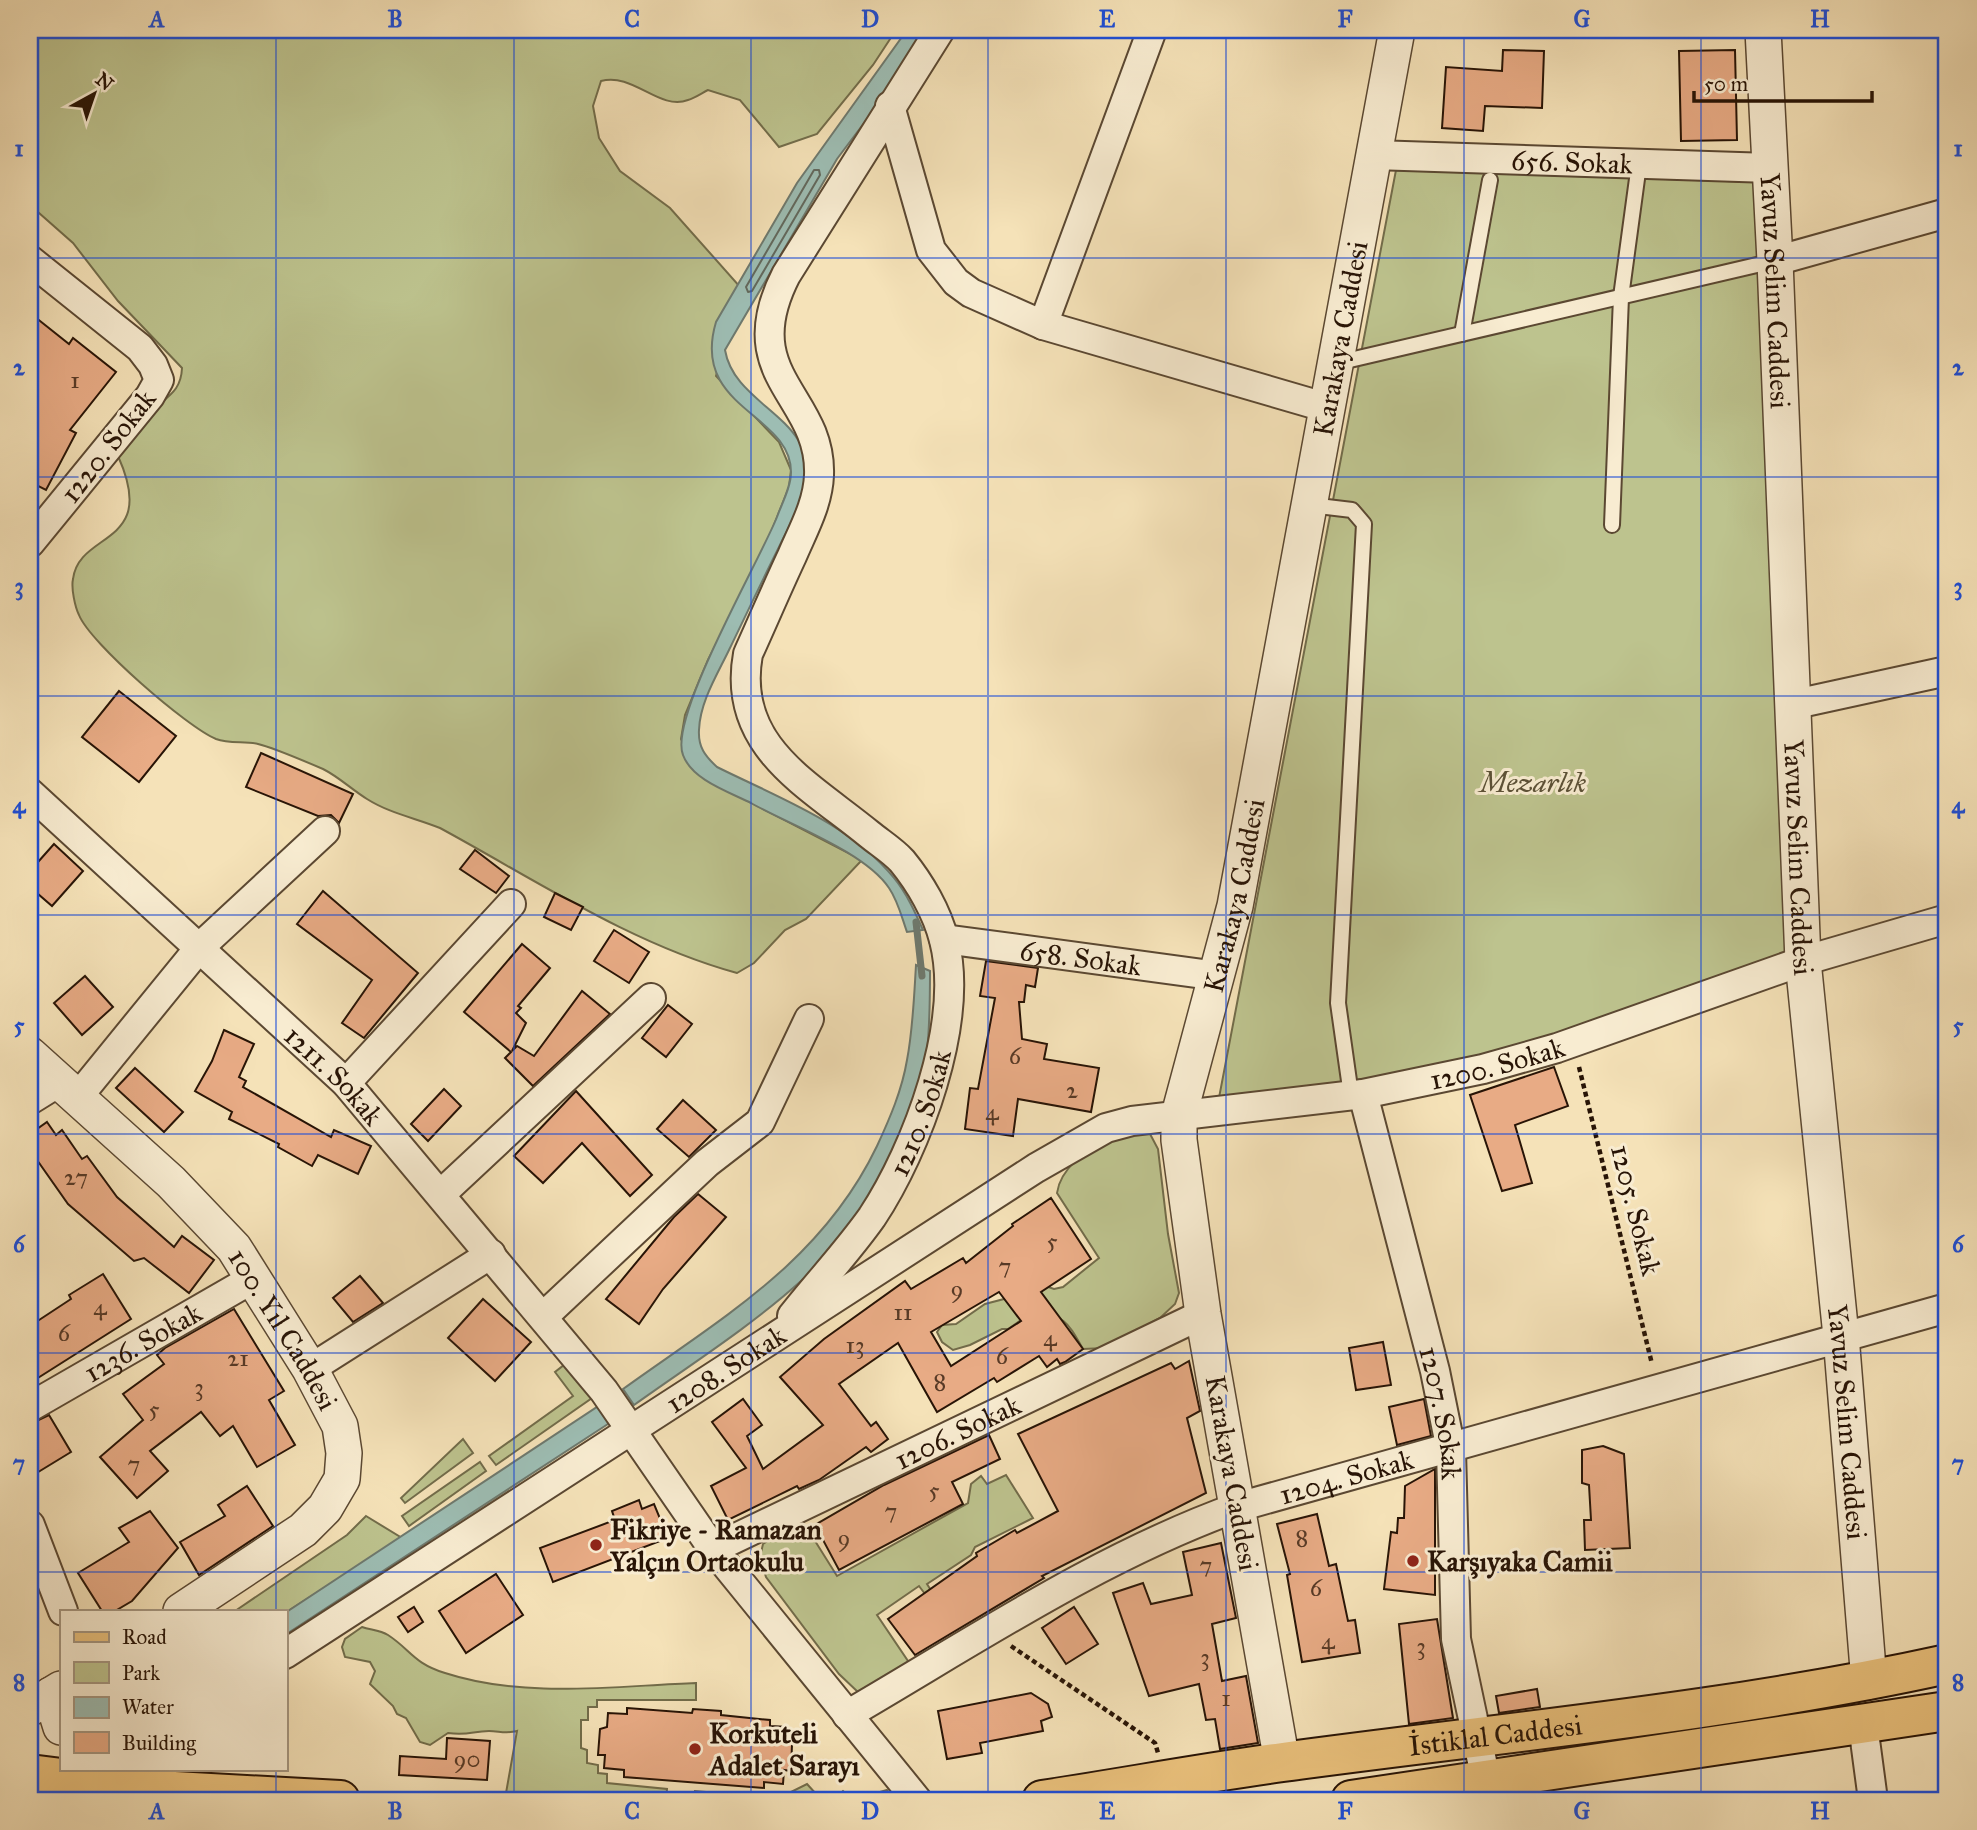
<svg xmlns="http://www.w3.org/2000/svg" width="1977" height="1830" font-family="'IM FELL Great Primer',serif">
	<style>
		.green { fill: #bdc38e; stroke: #726c4a; stroke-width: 2 }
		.water { fill: #9dbdb3; stroke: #6e796e; stroke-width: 2 }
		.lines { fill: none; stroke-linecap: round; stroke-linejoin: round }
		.shore { stroke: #62685c; stroke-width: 2 }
		.stream { stroke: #6e796e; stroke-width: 7 }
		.building { fill: #e8ab85; stroke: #281406; stroke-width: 2; fill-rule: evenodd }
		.service-casing { stroke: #5b4832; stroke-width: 18 }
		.minor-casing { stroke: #5b4832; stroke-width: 32 }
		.tertiary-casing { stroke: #5b4832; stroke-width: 38 }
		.primary-casing { stroke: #281406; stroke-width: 42 }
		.path { stroke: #281406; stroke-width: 4.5; stroke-dasharray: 5 3.5; stroke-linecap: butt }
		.service { stroke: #f8ecd1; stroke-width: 14 }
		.minor { stroke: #f8ecd1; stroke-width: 28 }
		.tertiary { stroke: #f8ecd1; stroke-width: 35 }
		.primary { stroke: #eac17c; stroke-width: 38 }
		.grid { fill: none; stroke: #1d4ed8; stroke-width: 2; stroke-opacity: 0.55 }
		.poi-dot { fill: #8f2418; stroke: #f8ecd1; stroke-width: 2.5 }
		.labels { text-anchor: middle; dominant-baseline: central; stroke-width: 6; stroke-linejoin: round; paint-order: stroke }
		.number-label { font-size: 24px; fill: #583a26 }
		.street-label { font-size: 28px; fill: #281406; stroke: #f8ecd1 }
		.park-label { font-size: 28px; font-style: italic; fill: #5c5136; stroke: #f8ecd1 }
		.poi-label { font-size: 28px; font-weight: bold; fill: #281406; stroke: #f8ecd1; text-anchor: start }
		.neatline { fill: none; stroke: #1d4ed8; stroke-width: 2.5 }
		.grid-label { font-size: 23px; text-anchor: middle; font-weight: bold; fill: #1d4ed8 }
	</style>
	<rect width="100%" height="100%" fill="#f5e2b8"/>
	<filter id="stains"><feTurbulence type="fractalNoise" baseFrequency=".00286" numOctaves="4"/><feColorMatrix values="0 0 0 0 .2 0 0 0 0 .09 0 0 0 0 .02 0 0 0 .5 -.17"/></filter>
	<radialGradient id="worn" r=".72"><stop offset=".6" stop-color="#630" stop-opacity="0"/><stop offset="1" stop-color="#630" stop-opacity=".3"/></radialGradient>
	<!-- green -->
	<g class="green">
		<path d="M30,30H896L873,65L817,134L779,147L740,100L708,90C702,93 695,98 688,100C659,111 633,72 601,81L593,106L599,138L620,171L670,208L741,288L716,376L779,442L791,470L789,487L762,555L708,660L685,715L681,739L703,778L862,860L806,919L785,930L754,963L737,973C631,944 536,880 440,828C415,818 389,813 367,799C351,789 339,777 323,769C309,763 271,747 258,744C245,741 229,744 216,739C187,727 90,643 79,615C75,607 71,588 73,579C79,530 159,547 118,456C129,441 140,424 152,411C167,396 181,392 182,368L118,301L73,243L30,205Z"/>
		<polygon points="1396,170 1755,182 1789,957 1471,1063 1218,1103"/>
		<path d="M1149,1132L1158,1149L1168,1234L1179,1293L1175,1304L1160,1318L1105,1348L1083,1349C1067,1321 1065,1316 1033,1312L1008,1329H1002L970,1345L953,1350L942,1342L937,1332L942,1325L956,1324L985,1304L1004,1299L1034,1282L1054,1289L1063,1287L1099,1258L1057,1193C1060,1169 1088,1147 1110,1138C1121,1133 1137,1134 1149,1132Z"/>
		<polygon points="564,1365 592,1398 496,1465 489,1456 573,1396 555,1372"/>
		<polygon points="463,1439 473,1453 405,1503 401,1498"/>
		<polygon points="480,1462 486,1471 409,1526 402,1516"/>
		<polygon points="1006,1475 1033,1518 975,1547 971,1555 927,1584 948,1617 944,1619 919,1586 877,1615 910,1664 860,1694 839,1674 766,1577 760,1557 763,1544 786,1529 805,1525 837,1576 968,1503 971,1484 981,1476 987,1484"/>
		<polygon points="366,1516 402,1538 285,1613 235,1611 347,1535"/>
		<path d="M362,1627C371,1630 380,1630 388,1635C411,1650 413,1663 445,1673C525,1699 613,1686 696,1683V1700H597V1707H588V1720H581V1748L587,1750V1763L598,1765V1773L607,1774V1783L667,1789L666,1800H582L506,1793L517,1731C506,1734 499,1731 489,1731C473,1731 468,1736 448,1733L430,1745L420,1742L406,1718L397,1714L393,1706L370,1684L375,1671L370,1662L345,1657L342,1647L345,1639Z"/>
		<polygon points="807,1784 817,1795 821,1793 828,1800 695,1800 695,1791 779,1798"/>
		<polygon points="887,1790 895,1800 833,1800 843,1791 853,1800"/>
	</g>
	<!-- water -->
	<g class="water">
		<path d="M907,30H934L837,159L725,350C735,409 824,418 804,490C798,511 787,530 778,549C761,583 745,617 729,650C717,675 700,702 699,730C698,747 705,756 717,767C777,797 851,824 894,878C907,894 915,912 923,930L907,932C902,918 898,901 889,888C865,852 790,825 751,803C729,792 692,780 683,755C668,718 759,562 777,517C782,503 791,487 791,472C791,413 690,409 716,322L797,183Z"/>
		<path d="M916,965L930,971C930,998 930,1024 927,1051C917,1128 858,1230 801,1281C750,1327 690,1365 634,1405L623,1389C723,1317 822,1261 877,1146C890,1118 902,1090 907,1060C913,1029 914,997 916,965Z"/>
		<polygon points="600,1405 611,1422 285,1635 285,1613"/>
	</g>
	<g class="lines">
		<!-- shore -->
		<polygon class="shore" points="819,170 820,175 752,291 748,292 746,287 814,170"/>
		<!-- stream -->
		<polyline class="stream" points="916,922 922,976"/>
	</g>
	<!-- building -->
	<g class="building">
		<polygon points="1503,50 1544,51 1542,108 1485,106 1483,131 1442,128 1446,67 1502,71"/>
		<polygon points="1735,50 1737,140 1681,141 1679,51"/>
		<polygon points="30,313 69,344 73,338 116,372 70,430 76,433 46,490 30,482"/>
		<polygon points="119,691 176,736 139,782 82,737"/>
		<polygon points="261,753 353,794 339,823 331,815 318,816 246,787"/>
		<polygon points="54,844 83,871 52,906 30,887 30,871"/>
		<polygon points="475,850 509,876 496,893 460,869"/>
		<polygon points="323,891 418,973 364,1038 342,1023 372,980 297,924"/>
		<polygon points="555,893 583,907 571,930 544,917"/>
		<polygon points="614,930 649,952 629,983 594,961"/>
		<polygon points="522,944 550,968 518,1006 521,1008 516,1013 526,1023 512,1051 517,1046 534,1056 582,991 610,1014 533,1086 505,1058 511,1052 464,1012"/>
		<polygon points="986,961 1038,968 1035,987 1026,985 1024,1002 1019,1002 1022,1039 1047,1044 1044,1059 1099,1068 1091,1112 1018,1099 1013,1136 965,1129 970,1088 978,1089 995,998 980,996"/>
		<polygon points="85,976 113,1007 82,1035 54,1003"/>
		<polygon points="668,1005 692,1024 666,1057 642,1038"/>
		<polygon points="224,1030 254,1044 239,1077 246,1081 243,1087 331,1137 334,1130 371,1146 358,1174 318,1155 312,1166 278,1147 279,1144 229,1119 232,1112 195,1091 212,1061"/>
		<polygon points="1554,1067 1568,1106 1515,1125 1532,1183 1502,1191 1470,1095"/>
		<polygon points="135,1068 183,1112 164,1132 116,1088"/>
		<polygon points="444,1089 461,1106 428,1141 411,1124"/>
		<polygon points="576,1091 652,1175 630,1196 582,1143 543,1183 514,1156"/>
		<polygon points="683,1100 716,1130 689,1157 657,1129"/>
		<polygon points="47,1122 56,1135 62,1130 82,1159 87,1156 117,1197 174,1247 182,1236 214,1260 189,1293 144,1258 134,1261 68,1204 30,1150 30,1134"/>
		<polygon points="698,1194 726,1217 663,1289 639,1324 606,1299 674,1217"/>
		<path d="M1051,1198L1091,1259L1041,1292L1083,1349L1065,1362L1060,1364L1057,1359L1047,1367L1039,1356L997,1382L994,1378L937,1412L898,1343L839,1384L871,1426L876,1422L888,1439L871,1452L866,1447L819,1480L799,1489L797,1486L728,1520L711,1486L746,1468L712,1422L743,1399L762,1425L747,1436L763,1469L823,1425L780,1377L824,1339L905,1281L911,1289L963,1258L966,1263L1013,1226L1012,1224ZM999,1292L1021,1321L951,1366L931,1332Z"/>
		<polygon points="103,1274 131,1319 30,1383 30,1388 30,1326 71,1299 69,1295"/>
		<polygon points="360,1276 383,1303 353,1322 333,1298"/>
		<polygon points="483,1299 531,1342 495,1381 448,1338"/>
		<polygon points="234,1309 284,1391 269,1400 295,1445 257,1467 233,1426 220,1436 201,1412 150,1451 168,1471 137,1498 100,1457 143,1420 123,1394 164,1364 157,1355 165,1348"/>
		<polygon points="1383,1342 1391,1385 1356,1390 1349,1348"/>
		<polygon points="1189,1361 1200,1411 1187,1418 1206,1493 1042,1576 1044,1578 915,1655 888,1619 977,1556 976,1553 1015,1530 1017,1533 1058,1511 1018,1434 1171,1363 1175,1369"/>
		<polygon points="1424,1399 1431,1436 1397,1445 1389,1407"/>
		<polygon points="49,1415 71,1452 30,1477 30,1424"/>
		<polygon points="989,1435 1000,1459 952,1482 963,1504 839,1570 815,1525 884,1485"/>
		<polygon points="1603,1446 1624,1454 1630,1548 1585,1550 1584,1520 1591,1520 1589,1485 1582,1483 1582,1450"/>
		<polygon points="1435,1469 1435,1595 1384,1589 1391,1532 1397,1533 1398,1518 1404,1518 1405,1486"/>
		<polygon points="247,1486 273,1526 199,1575 180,1542 225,1516 218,1505"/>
		<polygon points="639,1500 642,1509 654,1504 668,1538 553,1582 540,1548 615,1520 612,1511"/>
		<polygon points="150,1511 178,1548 132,1601 115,1611 102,1611 78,1573 129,1542 119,1528"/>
		<polygon points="1317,1514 1329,1566 1336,1564 1348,1621 1355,1620 1360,1653 1302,1662 1287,1575 1290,1574 1277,1524"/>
		<polygon points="1221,1543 1236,1618 1212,1624 1222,1681 1246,1676 1258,1743 1220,1749 1215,1719 1206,1720 1199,1684 1149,1696 1113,1593 1143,1583 1151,1604 1192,1595 1183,1552"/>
		<polygon points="496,1574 523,1615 466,1653 439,1611"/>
		<polygon points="414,1607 423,1622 408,1632 398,1617"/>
		<polygon points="1074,1607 1098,1644 1066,1664 1042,1628"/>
		<polygon points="1437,1619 1453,1718 1409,1724 1399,1624"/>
		<polygon points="1537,1689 1540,1707 1499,1713 1496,1696"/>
		<polygon points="1031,1693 1048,1704 1052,1717 1041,1721 1043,1731 980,1743 982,1753 947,1759 938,1711"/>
		<polygon points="627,1708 692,1713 693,1709 721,1711 721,1715 770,1720 770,1726 788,1727 787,1740 792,1744 791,1771 784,1770 783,1784 764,1782 764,1788 624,1777 624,1770 604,1768 605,1755 598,1755 600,1729 607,1727 608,1713 627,1714"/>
		<polygon points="447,1738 490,1741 487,1780 399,1775 400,1756 446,1759"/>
	</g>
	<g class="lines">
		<defs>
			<g id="service">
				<polyline points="1462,334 1490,180"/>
				<polyline points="1337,363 1774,261"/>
				<polyline points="1310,505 1352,510 1364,524 1338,1003 1351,1095"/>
				<polyline points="1612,525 1621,297 1639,164"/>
			</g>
			<g id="minor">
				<polyline points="890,106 931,250 956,282 971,293 1043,325 1328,408"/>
				<path id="s1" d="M1374,155L1770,168"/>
				<polyline points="30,260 140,348 153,365 159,380 150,396 30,543"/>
				<polyline points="1775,261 1947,213"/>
				<polyline points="1043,325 1152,30"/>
				<polyline points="1791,705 1947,671"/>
				<path id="s2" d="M30,793L346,1083L604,1391L713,1549L917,1800"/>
				<path id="s3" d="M944,939L1218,976"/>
				<polyline points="346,1083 511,904"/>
				<path id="s4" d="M1363,1094L1435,1371L1451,1450L1456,1639L1486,1780L1477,1796"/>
				<polyline points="77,1098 200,947 325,831"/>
				<polyline points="30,1100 59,1082"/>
				<polyline points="441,1194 651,998"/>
				<polyline points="544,1316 707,1163 760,1122 809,1019"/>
				<path id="s5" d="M792,1316C818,1283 848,1251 872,1217C917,1149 965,1022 944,940C937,912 920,883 902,861C893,851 880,843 869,834C808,784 731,746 748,654C763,621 777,588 792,556C803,530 818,504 819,475C822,395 734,377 786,275L940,30"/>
				<polyline points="310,1369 491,1254"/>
				<path id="s6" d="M30,1407L254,1278"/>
				<polyline points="30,1525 63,1611"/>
				<path id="s7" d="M713,1549L1203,1314"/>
				<path id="s8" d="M285,1654L1036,1168L1106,1128L1132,1121L1363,1094L1483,1069L1557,1048L1803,961L1947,919"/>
				<path id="s9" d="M847,1715C974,1641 1099,1557 1238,1507L1947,1308"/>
				<polyline points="1863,1725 1873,1800"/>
			</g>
			<g id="tertiary">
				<path id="s10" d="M1763,30L1775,261L1803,961L1841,1336L1869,1681"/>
				<path id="s11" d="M30,1055L171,1182L234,1248L310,1369L340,1426L344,1453L342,1479L325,1508L303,1530L181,1611"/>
				<polyline points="51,1695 61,1727"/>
				<polyline points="30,1708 61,1689"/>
				<path id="s12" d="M1282,1762L1203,1314L1179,1140V1115L1235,906L1397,30"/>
			</g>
			<g id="primary">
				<polyline points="30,1774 156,1790 340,1800"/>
				<path id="s13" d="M1042,1800C1122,1788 1202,1773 1283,1762C1504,1732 1729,1712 1947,1664"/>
				<polyline points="1351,1800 1947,1711"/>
			</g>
		</defs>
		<!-- service casing -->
		<use href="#service" class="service-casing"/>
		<!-- minor casing -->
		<use href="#minor" class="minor-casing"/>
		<!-- tertiary casing -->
		<use href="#tertiary" class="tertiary-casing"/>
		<!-- primary casing -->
		<use href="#primary" class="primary-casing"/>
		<!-- path -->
		<g class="path">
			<polyline points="1579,1067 1652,1364"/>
			<polyline points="1011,1646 1155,1743 1158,1753"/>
		</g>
		<!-- service -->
		<use href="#service" class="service"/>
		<!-- minor -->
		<use href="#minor" class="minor"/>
		<!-- tertiary -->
		<use href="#tertiary" class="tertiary"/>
		<!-- primary -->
		<use href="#primary" class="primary"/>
	</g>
	<!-- grid -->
	<path class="grid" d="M276,30V1611M514,30V1800M751,30V1800M988,30V1800M1226,30V1800M1464,30V1800M1701,30V1800M30,258H1947M30,477H1947M30,696H1947M30,915H1947M30,1134H1947M30,1353H1947M30,1572H1947M276,1769V1800"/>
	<!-- markers -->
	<g class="poi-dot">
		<circle cx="596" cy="1545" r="7"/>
		<circle cx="1413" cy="1561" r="7"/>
		<circle cx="695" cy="1749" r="7"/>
	</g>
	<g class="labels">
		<!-- number labels -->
		<g class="number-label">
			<text x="75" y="380">1</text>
			<text x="1015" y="1056">6</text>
			<text x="1072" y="1090">2</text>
			<text x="992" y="1112">4</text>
			<text x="76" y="1177">27</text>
			<text x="1052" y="1241">5</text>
			<text x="1005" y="1266">7</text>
			<text x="957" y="1289">9</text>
			<text x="100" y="1307">4</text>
			<text x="903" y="1312">11</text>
			<text x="64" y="1333">6</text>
			<text x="1050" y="1338">4</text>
			<text x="855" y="1345">13</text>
			<text x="1002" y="1356">6</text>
			<text x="238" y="1358">21</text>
			<text x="940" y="1382">8</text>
			<text x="199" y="1387">3</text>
			<text x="154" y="1409">5</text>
			<text x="134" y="1464">7</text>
			<text x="934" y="1490">5</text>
			<text x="891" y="1511">7</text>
			<text x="844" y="1538">9</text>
			<text x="1302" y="1538">8</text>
			<text x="1206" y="1565">7</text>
			<text x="1316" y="1588">6</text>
			<text x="1328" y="1641">4</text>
			<text x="1421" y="1646">3</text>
			<text x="1205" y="1657">3</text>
			<text x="1226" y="1698">1</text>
			<text x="467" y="1759">90</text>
		</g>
		<!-- street labels -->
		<g class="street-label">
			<text stroke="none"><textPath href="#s1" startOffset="198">656. Sokak</textPath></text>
			<text stroke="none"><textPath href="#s10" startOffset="261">Yavuz Selim Caddesi</textPath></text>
			<text stroke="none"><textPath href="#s12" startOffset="1449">Karakaya Caddesi</textPath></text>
			<text transform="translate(108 446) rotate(-52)">1220. Sokak</text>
			<text stroke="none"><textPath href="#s10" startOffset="828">Yavuz Selim Caddesi</textPath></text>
			<text stroke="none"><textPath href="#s12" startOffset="882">Karakaya Caddesi</textPath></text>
			<text stroke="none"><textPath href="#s3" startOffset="138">658. Sokak</textPath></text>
			<text stroke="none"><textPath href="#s8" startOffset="1372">1200. Sokak</textPath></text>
			<text stroke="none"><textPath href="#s2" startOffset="415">1211. Sokak</textPath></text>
			<text stroke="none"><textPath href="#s5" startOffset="243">1210. Sokak</textPath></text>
			<text transform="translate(1636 1210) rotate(76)">1205. Sokak</text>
			<text stroke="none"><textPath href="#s11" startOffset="376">100. Yıl Caddesi</textPath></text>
			<text stroke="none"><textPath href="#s6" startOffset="130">1236. Sokak</textPath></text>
			<text stroke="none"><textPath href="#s8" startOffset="525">1208. Sokak</textPath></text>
			<text stroke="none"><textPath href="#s4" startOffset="329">1207. Sokak</textPath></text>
			<text stroke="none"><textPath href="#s10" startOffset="1395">Yavuz Selim Caddesi</textPath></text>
			<text stroke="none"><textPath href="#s7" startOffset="271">1206. Sokak</textPath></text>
			<text transform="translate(1232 1473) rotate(80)">Karakaya Caddesi</text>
			<text stroke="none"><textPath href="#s9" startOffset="556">1204. Sokak</textPath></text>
			<text stroke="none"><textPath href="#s13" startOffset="458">İstiklal Caddesi</textPath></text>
		</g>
		<!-- park labels -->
		<g class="park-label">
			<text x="1533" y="782">Mezarlık</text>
		</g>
		<!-- poi labels -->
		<g class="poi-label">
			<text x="610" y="1529">Fikriye - Ramazan<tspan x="610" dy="32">Yalçın Ortaokulu</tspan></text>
			<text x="1427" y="1561">Karşıyaka Camii</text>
			<text x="709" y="1733">Korkuteli<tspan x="709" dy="32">Adalet Sarayı</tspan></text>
		</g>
	</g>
	<!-- margin -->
	<rect width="1977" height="1830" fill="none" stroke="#f5e2b8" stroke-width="77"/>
	<!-- legend -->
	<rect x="60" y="1610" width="228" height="161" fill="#f8ecd1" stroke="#a59680" stroke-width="2"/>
	<rect x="74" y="1632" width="35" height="10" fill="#eac17c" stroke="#a59680" stroke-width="2"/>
	<text x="122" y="1644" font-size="21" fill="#281406">Road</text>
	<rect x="74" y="1662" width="35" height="21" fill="#bdc38e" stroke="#a59680" stroke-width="2"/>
	<text x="122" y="1680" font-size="21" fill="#281406">Park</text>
	<rect x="74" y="1697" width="35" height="21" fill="#9dbdb3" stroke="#a59680" stroke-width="2"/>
	<text x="122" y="1714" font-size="21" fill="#281406">Water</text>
	<rect x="74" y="1732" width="35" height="21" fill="#e8ab85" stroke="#a59680" stroke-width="2"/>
	<text x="122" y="1750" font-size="21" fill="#281406">Building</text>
	<!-- north arrow -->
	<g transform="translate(94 94) rotate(40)" stroke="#f8ecd1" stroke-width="5" paint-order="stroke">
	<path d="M0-5L12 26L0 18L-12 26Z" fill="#281406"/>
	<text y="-10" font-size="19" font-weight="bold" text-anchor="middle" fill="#281406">N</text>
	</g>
	<!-- scale -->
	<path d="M1694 91v10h178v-10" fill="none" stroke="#281406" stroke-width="3.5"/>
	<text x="1704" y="91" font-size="21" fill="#281406" stroke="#f8ecd1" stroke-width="5" paint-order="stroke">50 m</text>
	<rect x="38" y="38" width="1900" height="1754" class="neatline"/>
	<g class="grid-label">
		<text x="157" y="27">A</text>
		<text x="395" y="27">B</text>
		<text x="632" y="27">C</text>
		<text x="870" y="27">D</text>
		<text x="1107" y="27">E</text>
		<text x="1345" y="27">F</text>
		<text x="1582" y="27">G</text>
		<text x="1820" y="27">H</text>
		<text x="19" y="156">1</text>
		<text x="1958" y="156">1</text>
		<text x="19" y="375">2</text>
		<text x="1958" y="375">2</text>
		<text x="19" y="594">3</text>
		<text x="1958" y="594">3</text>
		<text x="19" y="813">4</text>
		<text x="1958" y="813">4</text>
		<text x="19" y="1033">5</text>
		<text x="1958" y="1033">5</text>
		<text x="19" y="1252">6</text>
		<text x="1958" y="1252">6</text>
		<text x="19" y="1471">7</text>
		<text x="1958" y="1471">7</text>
		<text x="19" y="1690">8</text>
		<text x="1958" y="1690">8</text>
		<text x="157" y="1819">A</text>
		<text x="395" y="1819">B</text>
		<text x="632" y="1819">C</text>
		<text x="870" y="1819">D</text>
		<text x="1107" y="1819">E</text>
		<text x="1345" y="1819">F</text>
		<text x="1582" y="1819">G</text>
		<text x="1820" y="1819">H</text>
	</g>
	<rect width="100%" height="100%" filter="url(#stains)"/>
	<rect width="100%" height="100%" fill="url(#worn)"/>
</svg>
